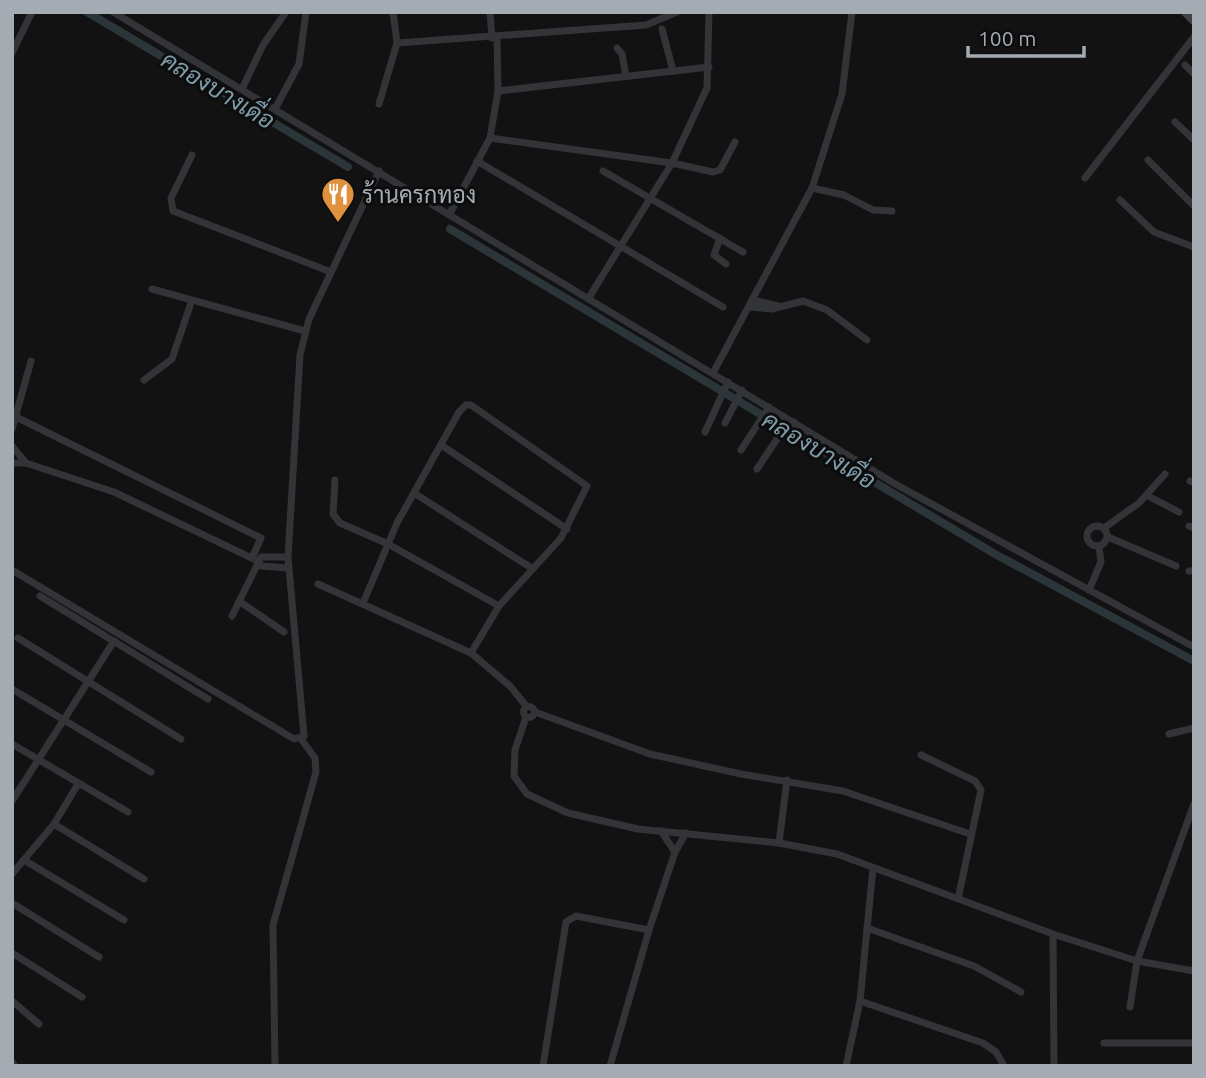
<svg xmlns="http://www.w3.org/2000/svg" width="1206" height="1078" font-family="Ubuntu,Sarabun,sans-serif">
	<style>
		.lines { fill: none; stroke-linecap: round; stroke-linejoin: round }
		.canal { stroke: #2c363a; stroke-width: 8 }
		.street { stroke: #333438; stroke-width: 7 }
		.secondary { stroke: #414447; stroke-width: 10 }
		.labels { text-anchor: middle; dominant-baseline: central; stroke-width: 6; stroke-linejoin: round; paint-order: stroke }
		.poi-label { font-size: 23px; fill: #a4abb2; stroke: #0d0d0e; text-anchor: start }
		.water-label { font-size: 24px; font-style: italic; fill: #7e9caa; stroke: #0d0d0e }
	</style>
	<rect width="100%" height="100%" fill="#121213"/>
	<g class="lines">
		<!-- canal -->
		<g class="canal">
			<polyline points="87,12 348,167"/>
			<polyline points="450,229 995,554 1194,661"/>
		</g>
		<!-- street -->
		<g class="street">
			<polyline points="113,12 897,485 1194,647"/>
			<polyline points="490,13 492,38"/>
			<polyline points="662,29 673,71"/>
			<polyline points="397,43 646,25 677,12"/>
			<polyline points="617,48 622,54 626,76"/>
			<polyline points="12,53 32,12"/>
			<polyline points="1185,65 1194,74"/>
			<polyline points="242,89 263,45 286,12"/>
			<polyline points="498,91 709,67"/>
			<polyline points="379,104 397,43 393,12"/>
			<polyline points="275,109 299,64 306,12"/>
			<polyline points="1175,122 1194,140"/>
			<polyline points="490,138 672,163 713,172 720,170 735,142"/>
			<polyline points="192,155 171,198 173,211 331,272"/>
			<polyline points="1148,160 1194,206"/>
			<polyline points="477,161 723,307"/>
			<polyline points="603,171 743,252"/>
			<polyline points="1085,178 1194,37"/>
			<polyline points="812,188 844,195 873,210 892,211"/>
			<polyline points="1120,200 1154,232 1194,247"/>
			<polyline points="449,215 490,138 498,91 497,38"/>
			<polyline points="720,238 714,255 726,264"/>
			<polyline points="152,289 305,331"/>
			<polyline points="588,299 672,163 707,88 709,12"/>
			<polyline points="753,300 778,306"/>
			<polyline points="749,307 772,309 803,301 827,310 867,340"/>
			<polyline points="713,373 812,188 842,94 852,12"/>
			<polyline points="144,380 172,359 192,300"/>
			<polyline points="16,417 261,538 252,558"/>
			<polyline points="725,423 742,390"/>
			<polyline points="12,429 31,361"/>
			<polyline points="705,432 728,382"/>
			<polyline points="441,445 567,529"/>
			<polyline points="12,446 26,463"/>
			<polyline points="741,450 769,407"/>
			<polyline points="12,463 26,463 114,492 258,561 261,566 288,568"/>
			<polyline points="757,469 777,439 794,422"/>
			<polyline points="335,480 333,514 340,523 388,544 499,606"/>
			<polyline points="1190,481 1194,482"/>
			<polyline points="414,493 533,569"/>
			<polyline points="1148,496 1179,512"/>
			<circle cx="1097" cy="536" r="10"/>
			<polyline points="1189,526 1194,528"/>
			<polyline points="1104,528 1139,503 1165,474"/>
			<polyline points="1108,537 1176,566"/>
			<polyline points="12,570 294,739 304,736 288,557 300,355 309,319 379,171"/>
			<polyline points="1189,571 1194,571"/>
			<polyline points="318,584 471,653 510,686 527,707"/>
			<polyline points="1089,590 1101,562 1099,547"/>
			<polyline points="40,596 208,699"/>
			<polyline points="239,601 284,632"/>
			<polyline points="363,603 397,523 459,412 466,405 471,405 587,486 561,538 499,606 471,653"/>
			<polyline points="232,616 261,557 288,557"/>
			<polyline points="18,638 181,739"/>
			<polyline points="12,689 151,772"/>
			<circle cx="529" cy="712" r="5.5"/>
			<polyline points="535,712 650,754 741,774 843,791 970,834"/>
			<polyline points="526,717 515,750 514,776 527,794 568,813 638,829 779,843 837,854 1053,934 1137,961 1194,971"/>
			<polyline points="1169,734 1194,728"/>
			<polyline points="12,744 128,812"/>
			<polyline points="921,755 975,781 981,790 958,899"/>
			<polyline points="12,801 114,641"/>
			<polyline points="54,824 144,879"/>
			<polyline points="661,831 675,852"/>
			<polyline points="779,843 787,780"/>
			<polyline points="24,860 124,920"/>
			<polyline points="12,874 54,824 78,784"/>
			<polyline points="12,903 99,957"/>
			<polyline points="867,928 974,966 1021,992"/>
			<polyline points="1053,934 1054,1066"/>
			<polyline points="12,953 82,997"/>
			<polyline points="12,1001 39,1024"/>
			<polyline points="860,1001 983,1043 996,1052 1004,1066"/>
			<polyline points="1130,1007 1137,961 1194,804"/>
			<polyline points="1104,1043 1194,1043"/>
			<polyline points="12,1062 15,1066"/>
			<polyline points="275,1066 273,925 316,772 315,758 301,739"/>
			<polyline points="543,1066 566,922 576,916 649,930"/>
			<polyline points="610,1066 649,930 675,852 686,833"/>
			<polyline points="846,1066 860,1001 873,868"/>
		</g>
		<!-- secondary -->
		<polyline class="secondary" points="1186,12 1194,20"/>
	</g>
	<!-- icons -->
	<defs>
		<symbol id="restaurant-pin" viewBox="-11 -11 22 30"><path d="M0 17L-7.5 6A9.5 9.5 0 1 1 7.5 6Z" fill="#df913e" stroke="#0d0d0e"/><path d="M-5-6h1v4h1v-4h1v4h1v-4h1v5L-1.5 .5V6h-2V.5L-5-1ZM5-6V6H3V1.5H1.5Q1.5-4 5-6Z" fill="#fff"/></symbol>
	</defs>
	<g fill-rule="evenodd">
		<use href="#restaurant-pin" x="319" y="175" width="38" height="52"/>
	</g>
	<g class="labels">
		<!-- poi labels -->
		<g class="poi-label">
			<text x="362" y="194">ร้านครกทอง</text>
		</g>
		<!-- water labels -->
		<g class="water-label">
			<text transform="translate(218 90) rotate(31)">คลองบางเดื่อ</text>
			<text transform="translate(819 450) rotate(31)">คลองบางเดื่อ</text>
		</g>
	</g>
	<!-- border -->
	<rect width="1206" height="1078" fill="none" stroke="#a4abb2" stroke-width="28"/>
	<!-- scale -->
	<path d="M968 46v10h116v-10" fill="none" stroke="#a4abb2" stroke-width="3.5"/>
	<text x="978" y="46" font-size="21" fill="#a4abb2" stroke="#0d0d0e" stroke-width="5" paint-order="stroke">100 m</text>
</svg>
